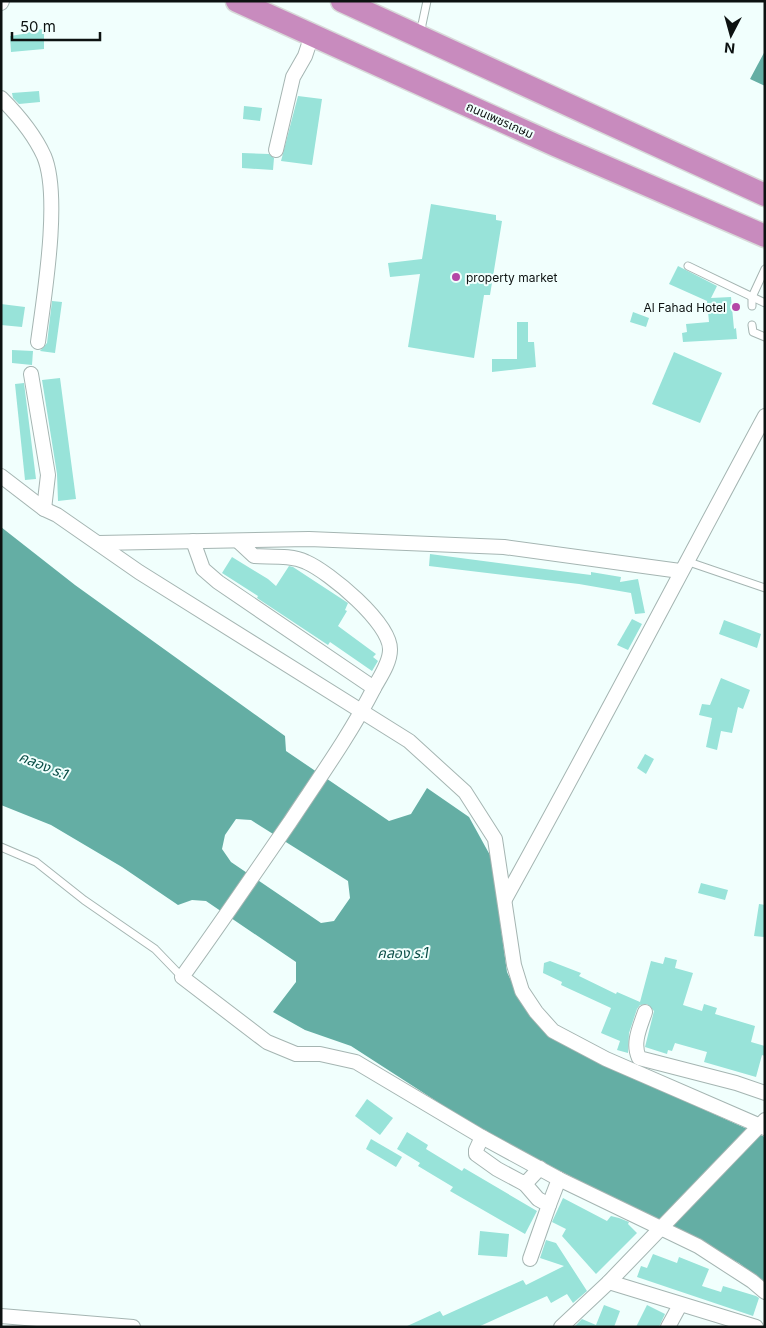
<svg xmlns="http://www.w3.org/2000/svg" width="766" height="1328" font-family="Inter,'Noto Sans Thai',sans-serif">
	<style>
		.water { fill: #64aea4; fill-rule: evenodd }
		.building { fill: #98e3d9 }
		.lines { fill: none; stroke-linecap: round; stroke-linejoin: round }
		.service-casing { stroke: #a5b5b2; stroke-width: 9 }
		.minor-casing { stroke: #a5b5b2; stroke-width: 16 }
		.trunk-casing { stroke: #d8d9d9; stroke-width: 25 }
		.service { stroke: #fff; stroke-width: 7 }
		.minor { stroke: #fff; stroke-width: 14 }
		.trunk { stroke: #c88bbe; stroke-width: 22 }
		.poi-dot { fill: #b447a6; stroke: #f1fffd; stroke-width: 2 }
		.labels { text-anchor: middle; dominant-baseline: central; stroke-width: 4; stroke-linejoin: round; paint-order: stroke }
		.street-label { font-size: 12px; fill: #0d1211; stroke: #f1fffd }
		.poi-label { font-size: 12px; fill: #0d1211; stroke: #f1fffd; text-anchor: start }
		.water-label { font-size: 14px; font-style: italic; fill: #0a4e47; stroke: #f1fffd }
	</style>
	<rect width="100%" height="100%" fill="#f1fffd"/>
	<!-- water -->
	<g class="water">
		<polygon points="765,51 765,86 750,79"/>
		<path d="M1,527L75,585L285,736L286,751L389,821L411,814L427,788L469,817L491,857L507,972L521,1002L546,1034L589,1058L765,1137V1283L739,1263L481,1130L351,1046L305,1030L273,1012L296,982V962L206,901L192,900L178,905L122,867L51,825L1,805ZM236,819L251,820L348,881L350,898L334,921L321,923L231,862L222,849L225,835Z"/>
	</g>
	<!-- building -->
	<g class="building">
		<polygon points="44,29 44,49 11,52 10,36 23,34 23,31"/>
		<polygon points="39,91 40,102 19,104 13,98 12,93"/>
		<polygon points="298,96 322,99 312,165 281,161"/>
		<polygon points="244,106 262,108 260,121 243,119"/>
		<polygon points="242,153 269,154 274,158 273,170 242,168"/>
		<polygon points="431,204 496,215 496,220 502,221 490,295 484,295 474,358 408,347 420,274 390,277 388,263 422,259"/>
		<polygon points="678,266 717,286 711,298 731,297 734,329 736,328 737,339 683,342 682,333 687,332 686,324 709,322 707,301 669,284"/>
		<polygon points="52,301 62,302 55,353 40,351 47,343"/>
		<polygon points="1,304 25,307 22,327 1,325"/>
		<polygon points="633,312 649,318 646,327 630,322"/>
		<polygon points="517,322 528,322 528,342 534,342 536,367 492,372 492,359 517,359"/>
		<polygon points="12,350 33,351 32,365 12,363"/>
		<polygon points="674,352 722,373 700,423 652,404"/>
		<polygon points="60,378 76,499 58,501 57,474 42,380"/>
		<polygon points="24,383 36,479 25,480 15,384"/>
		<polygon points="430,554 591,575 591,572 621,577 620,582 638,579 645,613 635,614 631,593 579,584 429,566"/>
		<polygon points="232,557 268,579 276,586 289,566 293,567 348,603 345,610 347,611 338,626 376,654 373,657 378,661 372,671 330,642 328,645 257,598 258,596 222,573"/>
		<polygon points="632,619 642,624 628,650 617,645"/>
		<polygon points="724,620 761,634 757,648 719,634"/>
		<polygon points="721,678 750,690 743,709 738,707 732,733 721,731 717,750 706,747 712,718 699,715 702,704 710,705"/>
		<polygon points="645,754 654,759 646,774 637,768"/>
		<polygon points="701,883 728,890 725,900 698,893"/>
		<polygon points="759,904 765,905 765,937 754,936"/>
		<polygon points="665,957 677,960 675,968 693,973 683,1005 702,1011 704,1004 717,1008 715,1014 755,1026 751,1042 765,1046 765,1056 762,1055 756,1077 704,1062 707,1052 675,1043 672,1051 668,1050 667,1054 645,1047 654,1011 647,1004 640,1005 637,1009 629,1033 628,1053 617,1050 620,1041 601,1033 611,1008 561,985 562,982 543,973 544,963 550,961 581,973 579,976 616,994 617,992 640,1002 651,961 663,964"/>
		<polygon points="367,1099 393,1118 380,1135 355,1116"/>
		<polygon points="407,1132 428,1145 426,1149 462,1171 464,1168 537,1211 525,1234 450,1191 453,1187 418,1166 420,1163 397,1149"/>
		<polygon points="371,1139 402,1157 396,1167 366,1149"/>
		<polygon points="563,1198 607,1221 611,1216 619,1218 629,1222 628,1224 637,1233 596,1274 562,1236 566,1229 552,1222"/>
		<polygon points="480,1231 509,1234 507,1257 478,1255"/>
		<polygon points="546,1240 556,1243 587,1291 573,1303 567,1294 551,1303 547,1296 478,1327 405,1327 440,1311 443,1316 523,1280 526,1285 564,1266 540,1258"/>
		<polygon points="653,1254 677,1263 679,1257 709,1269 702,1286 721,1292 723,1286 756,1296 759,1298 753,1316 637,1277 641,1266 647,1268"/>
		<polygon points="604,1305 620,1311 614,1327 574,1327 582,1319 596,1325"/>
		<polygon points="647,1305 665,1314 659,1327 636,1327"/>
	</g>
	<g class="lines">
		<defs>
			<g id="service">
				<polyline points="420,34 427,1"/>
				<polyline points="688,266 765,303"/>
				<polyline points="752,306 752,297 765,269"/>
				<polyline points="752,325 753,332 765,337"/>
				<polyline points="686,561 765,588"/>
				<polyline points="1,847 36,862 84,900 155,949 182,977"/>
			</g>
			<g id="minor">
				<polyline points="1,3 2,1"/>
				<path d="M1,98C18,115 34,134 44,156C61,196 44,297 38,342"/>
				<polyline points="276,150 293,77 305,56 312,35"/>
				<polyline points="31,374 48,475 44,509"/>
				<polyline points="1,476 44,509 57,515 139,572 409,741 465,792 495,839 514,965 522,991 536,1012 553,1031 606,1059 765,1128"/>
				<polyline points="193,541 203,569 218,582 374,688"/>
				<path d="M239,542L254,556C271,557 291,555 306,562C329,572 391,623 390,650C390,663 380,677 374,688C350,735 319,778 290,822C254,874 219,926 182,977L267,1042L296,1054H320L356,1062L482,1137L559,1179L698,1246L752,1281L765,1292"/>
				<polyline points="98,543 309,539 504,547 680,571"/>
				<path d="M505,899C594,739 678,577 765,416"/>
				<path d="M645,1012C640,1027 632,1043 639,1058L736,1083L765,1093"/>
				<polyline points="482,1137 476,1150 476,1154 497,1169 525,1184 540,1168"/>
				<polyline points="525,1184 538,1199 549,1205 530,1259"/>
				<polyline points="549,1205 559,1179"/>
				<polyline points="609,1282 756,1327"/>
				<polyline points="1,1316 133,1327"/>
				<polyline points="561,1327 609,1282 765,1120"/>
				<polyline points="668,1327 680,1305"/>
			</g>
			<g id="trunk">
				<polyline points="237,1 555,145 765,236"/>
				<polyline points="342,1 765,195"/>
			</g>
		</defs>
		<!-- service casing -->
		<use href="#service" class="service-casing"/>
		<!-- minor casing -->
		<use href="#minor" class="minor-casing"/>
		<!-- trunk casing -->
		<use href="#trunk" class="trunk-casing"/>
		<!-- service -->
		<use href="#service" class="service"/>
		<!-- minor -->
		<use href="#minor" class="minor"/>
		<!-- trunk -->
		<use href="#trunk" class="trunk"/>
	</g>
	<!-- markers -->
	<g class="poi-dot">
		<circle cx="456" cy="277" r="5"/>
		<circle cx="736" cy="307" r="5"/>
	</g>
	<g class="labels">
		<!-- street labels -->
		<g class="street-label">
			<text transform="translate(500 120) rotate(24)">ถนนเพชรเกษม</text>
		</g>
		<!-- poi labels -->
		<g class="poi-label">
			<text x="466" y="277">property market</text>
			<text x="726" y="307" text-anchor="end">Al Fahad Hotel</text>
		</g>
		<!-- water labels -->
		<g class="water-label">
			<text transform="translate(44 765) rotate(22)">คลอง ร.1</text>
			<text x="403" y="952">คลอง ร.1</text>
		</g>
	</g>
	<!-- border -->
	<rect width="766" height="1328" fill="none" stroke="#0d1211" stroke-width="5"/>
	<!-- north arrow -->
	<g transform="translate(731 35) rotate(186)" stroke="#f1fffd" stroke-width="4" paint-order="stroke">
	<path d="M0-4L9 19L0 12L-9 19Z" fill="#0d1211"/>
	<text y="-8" font-size="14" font-weight="bold" text-anchor="middle" fill="#0d1211">N</text>
	</g>
	<!-- scale -->
	<path d="M12 32v8h88v-8" fill="none" stroke="#0d1211" stroke-width="2.5"/>
	<text x="20" y="32" font-size="15" fill="#0d1211" stroke="#f1fffd" stroke-width="4" paint-order="stroke">50 m</text>
</svg>
